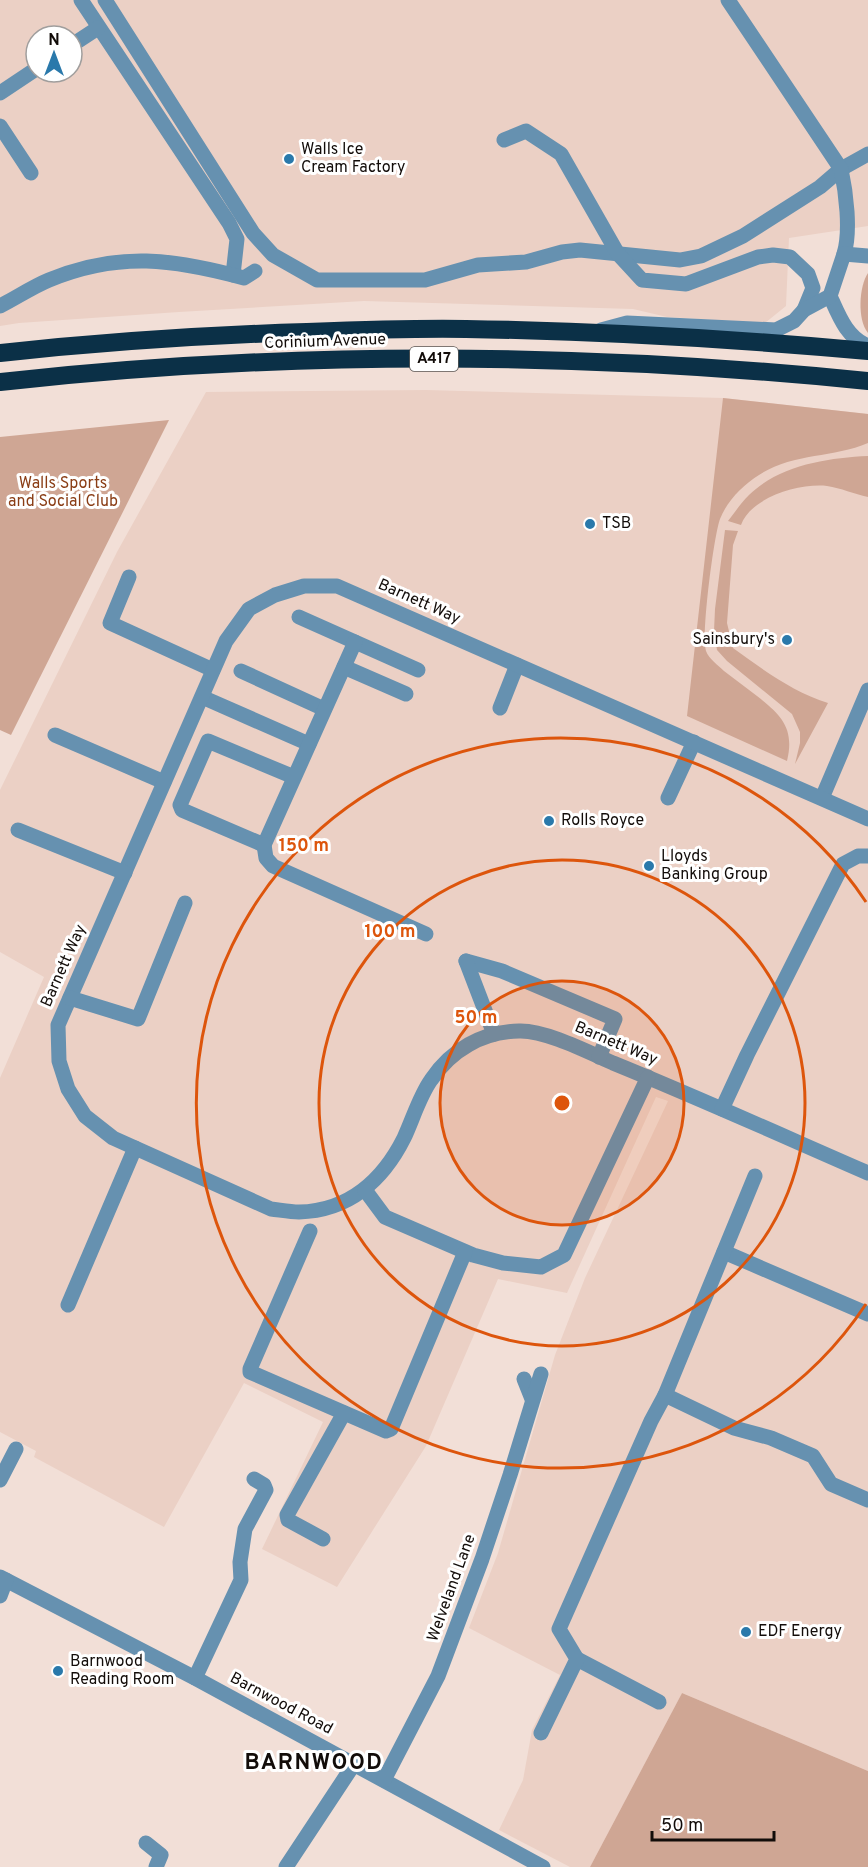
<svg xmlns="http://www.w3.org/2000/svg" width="868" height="1867" font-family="Overpass,sans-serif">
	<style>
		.built { fill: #ebd0c5; fill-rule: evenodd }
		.green { fill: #cfa694 }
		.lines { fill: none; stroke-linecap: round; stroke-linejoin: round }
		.minor { stroke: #6691b0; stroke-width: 15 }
		.highway { stroke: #0b3047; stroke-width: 18 }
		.ring { fill: none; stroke: #dd550c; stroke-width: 3 }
		.poi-dot { fill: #2a79ab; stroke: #fff; stroke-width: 2 }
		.labels { text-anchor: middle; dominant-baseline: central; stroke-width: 6; stroke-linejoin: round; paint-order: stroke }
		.shield { fill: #fff; stroke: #595553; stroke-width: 1.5 }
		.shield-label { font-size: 15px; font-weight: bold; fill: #120c09 }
		.poi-label { font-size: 16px; fill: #120c09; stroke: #fff; text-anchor: start }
		.street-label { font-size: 16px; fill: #120c09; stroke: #fff }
		.park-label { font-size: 16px; fill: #8a3d15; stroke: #fff }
		.district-label { font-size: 22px; font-weight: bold; letter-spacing: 1.5px; fill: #120c09; stroke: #fff }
		.centre { fill: #dd550c; stroke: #fff; stroke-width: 3 }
		.ring-label { font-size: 18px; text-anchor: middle; font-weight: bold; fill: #dd550c; stroke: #fff; stroke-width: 6; stroke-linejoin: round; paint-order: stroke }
	</style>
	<rect width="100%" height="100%" fill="#f2dfd7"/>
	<!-- built -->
	<g class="built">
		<path d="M0,0H868V226L789,238L786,306L765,323L667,317L633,309L364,301L179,312L19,323L0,326ZM36,36H72V72H36Z"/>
		<polygon points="426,390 723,398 868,414 868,1771 682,1693 590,1867 570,1867 499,1830 523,1780 532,1730 560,1675 469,1628 498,1553 555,1355 585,1278 668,1101 656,1097 567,1293 498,1279 426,1446 337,1587 262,1549 323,1422 244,1383 164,1527 34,1457 36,1451 0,1432 0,1078 44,977 0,952 0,790 117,552 206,392"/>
	</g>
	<!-- green -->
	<g class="green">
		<path d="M868,273V333C857,320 859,286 868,273Z"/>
		<path d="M723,398L868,414V443C833,458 792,453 759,475C743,485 727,501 720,519C714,535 701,635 706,651C709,659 718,665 724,671C735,679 746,688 757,696C781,715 795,728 787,761L687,716Z"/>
		<polygon points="169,420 11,735 0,730 0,437"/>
		<path d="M868,456V497C854,494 841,488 827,486C800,483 751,497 741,525L728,521C735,512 741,503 749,495C780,465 827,458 868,456Z"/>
		<path d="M725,530L738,531L733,545L727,623L733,648C762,669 793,692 828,703L795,764L800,743V732L792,714L727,661L717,650L714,631L715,609Z"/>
		<polygon points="682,1693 868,1771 868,1867 590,1867"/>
	</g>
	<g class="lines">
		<!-- minor -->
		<g class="minor">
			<polyline points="81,0 229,223 237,239 233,275"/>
			<polyline points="105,0 253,233 273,255 317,280 425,280 478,265 526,262 562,252 580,250 680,260 701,256 743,236 820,187 841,169 868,154"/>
			<path d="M728,0L841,169C846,192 851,231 844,254"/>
			<polyline points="72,45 98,28"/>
			<polyline points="0,93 36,69"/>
			<polyline points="0,126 31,173"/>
			<polyline points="504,140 526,131 561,154 618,254 642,280 686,284 758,257 773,255 790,257 808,274 813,288 804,310"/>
			<path d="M830,296C839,316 847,338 868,346"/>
			<path d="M0,306C16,298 32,287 49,280C119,251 174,259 244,278L255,271"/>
			<polyline points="601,330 627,323 776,330 794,321 804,310 830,296 844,254 868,256"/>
			<polyline points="129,577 110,623 213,670"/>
			<polyline points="299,617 418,670"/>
			<polyline points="344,667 406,694"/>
			<polyline points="241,671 324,709"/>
			<polyline points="202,697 309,744"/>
			<polyline points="500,708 517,665"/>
			<polyline points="55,735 164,782"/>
			<polyline points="294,777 208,741 180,805 182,810 264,845 355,642"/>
			<polyline points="668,798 694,742"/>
			<polyline points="822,798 868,690"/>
			<path d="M868,819L337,586H304L275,595L249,609L226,641L58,1025L59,1061L68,1089L85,1116L113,1138L271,1209C280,1210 290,1212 299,1212C349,1211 383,1180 404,1138C413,1119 419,1097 431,1080C451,1050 482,1032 519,1031C545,1030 588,1052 613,1063C699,1098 783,1136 868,1173"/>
			<polyline points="18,830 125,873"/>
			<polyline points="264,845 266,858 273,866 426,934"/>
			<polyline points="466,961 502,971 615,1019 599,1057"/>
			<polyline points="466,961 494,1034"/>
			<polyline points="70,998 138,1019 185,903"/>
			<polyline points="722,1109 747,1055 843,864 858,856 868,856"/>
			<polyline points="365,1190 385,1217 473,1255 503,1263 541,1267 564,1255 648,1077"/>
			<polyline points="310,1231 250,1369 250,1372 386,1431 391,1429 465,1252"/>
			<polyline points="724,1252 868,1314"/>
			<polyline points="68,1305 135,1148"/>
			<polyline points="524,1379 532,1399"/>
			<polyline points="665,1395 734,1428 771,1438 813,1456 831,1484 868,1500"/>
			<polyline points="0,1480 16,1449"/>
			<polyline points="323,1539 288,1520 287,1515 344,1413"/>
			<polyline points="0,1577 195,1678 543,1867"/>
			<polyline points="0,1596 6,1580"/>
			<polyline points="577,1659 659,1702"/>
			<polyline points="195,1678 241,1580 240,1562 245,1529 266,1490 264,1485 254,1479"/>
			<polyline points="541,1733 577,1659 559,1629 651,1421 665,1395 755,1176"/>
			<polyline points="384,1780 438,1676 482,1559 510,1475 541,1374"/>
			<polyline points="146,1843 161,1855 156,1867"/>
			<polyline points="286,1867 354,1764"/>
		</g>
		<!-- highway -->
		<g class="highway">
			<path d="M0,353C102,342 205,335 307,332C360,330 413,328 466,329C600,331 734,339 868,351"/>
			<path d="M0,382C288,350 580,352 868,381"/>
		</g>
	</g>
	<!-- distance rings -->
	<circle cx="562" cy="1103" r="122" fill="#dd550c" fill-opacity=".12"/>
	<g class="ring">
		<circle cx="562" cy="1103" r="122"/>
		<circle cx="562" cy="1103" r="243"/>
		<path d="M866 1304A365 365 0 1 1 866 902"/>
	</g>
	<!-- markers -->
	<g class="poi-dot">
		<circle cx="289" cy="159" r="6"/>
		<circle cx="590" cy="524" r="6"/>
		<circle cx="787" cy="640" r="6"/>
		<circle cx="549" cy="821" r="6"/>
		<circle cx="649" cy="866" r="6"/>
		<circle cx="746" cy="1632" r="6"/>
		<circle cx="58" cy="1671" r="6"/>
	</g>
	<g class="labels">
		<!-- shield labels -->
		<rect class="shield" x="410" y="347" width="48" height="24" rx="4.5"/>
		<g class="shield-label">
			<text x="434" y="359">A417</text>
		</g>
		<!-- poi labels -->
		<g class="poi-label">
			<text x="301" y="150">Walls Ice<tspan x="301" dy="18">Cream Factory</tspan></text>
			<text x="602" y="524">TSB</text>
			<text x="775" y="640" text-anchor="end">Sainsbury's</text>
			<text x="561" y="821">Rolls Royce</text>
			<text x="661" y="857">Lloyds<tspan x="661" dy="18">Banking Group</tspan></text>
			<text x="758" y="1632">EDF Energy</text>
			<text x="70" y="1662">Barnwood<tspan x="70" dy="18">Reading Room</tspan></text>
		</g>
		<!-- street labels -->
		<g class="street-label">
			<text transform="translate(325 342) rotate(-2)">Corinium Avenue</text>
			<text transform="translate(419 602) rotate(24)">Barnett Way</text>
			<text transform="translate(64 966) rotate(-66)">Barnett Way</text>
			<text transform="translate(616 1044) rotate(23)">Barnett Way</text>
			<text transform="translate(452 1588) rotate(-70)">Welveland Lane</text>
			<text transform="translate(281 1704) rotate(28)">Barnwood Road</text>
		</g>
		<!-- park labels -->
		<g class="park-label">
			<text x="63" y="484">Walls Sports<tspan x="63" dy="18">and Social Club</tspan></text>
		</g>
		<!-- district labels -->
		<g class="district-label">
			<text x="314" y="1763">BARNWOOD</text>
		</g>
	</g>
	<circle cx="562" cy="1103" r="9" class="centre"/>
	<g class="ring-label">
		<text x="304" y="851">150 m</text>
		<text x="390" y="937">100 m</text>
		<text x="476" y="1023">50 m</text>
	</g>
	<!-- north arrow -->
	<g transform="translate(54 54)"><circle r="28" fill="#ffffff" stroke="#a09e9d" stroke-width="1.5"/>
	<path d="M0-4.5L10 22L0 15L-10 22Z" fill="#2a79ab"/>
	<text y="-9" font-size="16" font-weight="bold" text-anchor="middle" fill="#120c09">N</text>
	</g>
	<!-- scale -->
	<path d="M652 1831v9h122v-9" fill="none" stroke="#120c09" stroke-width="3"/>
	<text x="661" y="1831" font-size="18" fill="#120c09" stroke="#ffffff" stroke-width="4.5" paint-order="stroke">50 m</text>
</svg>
